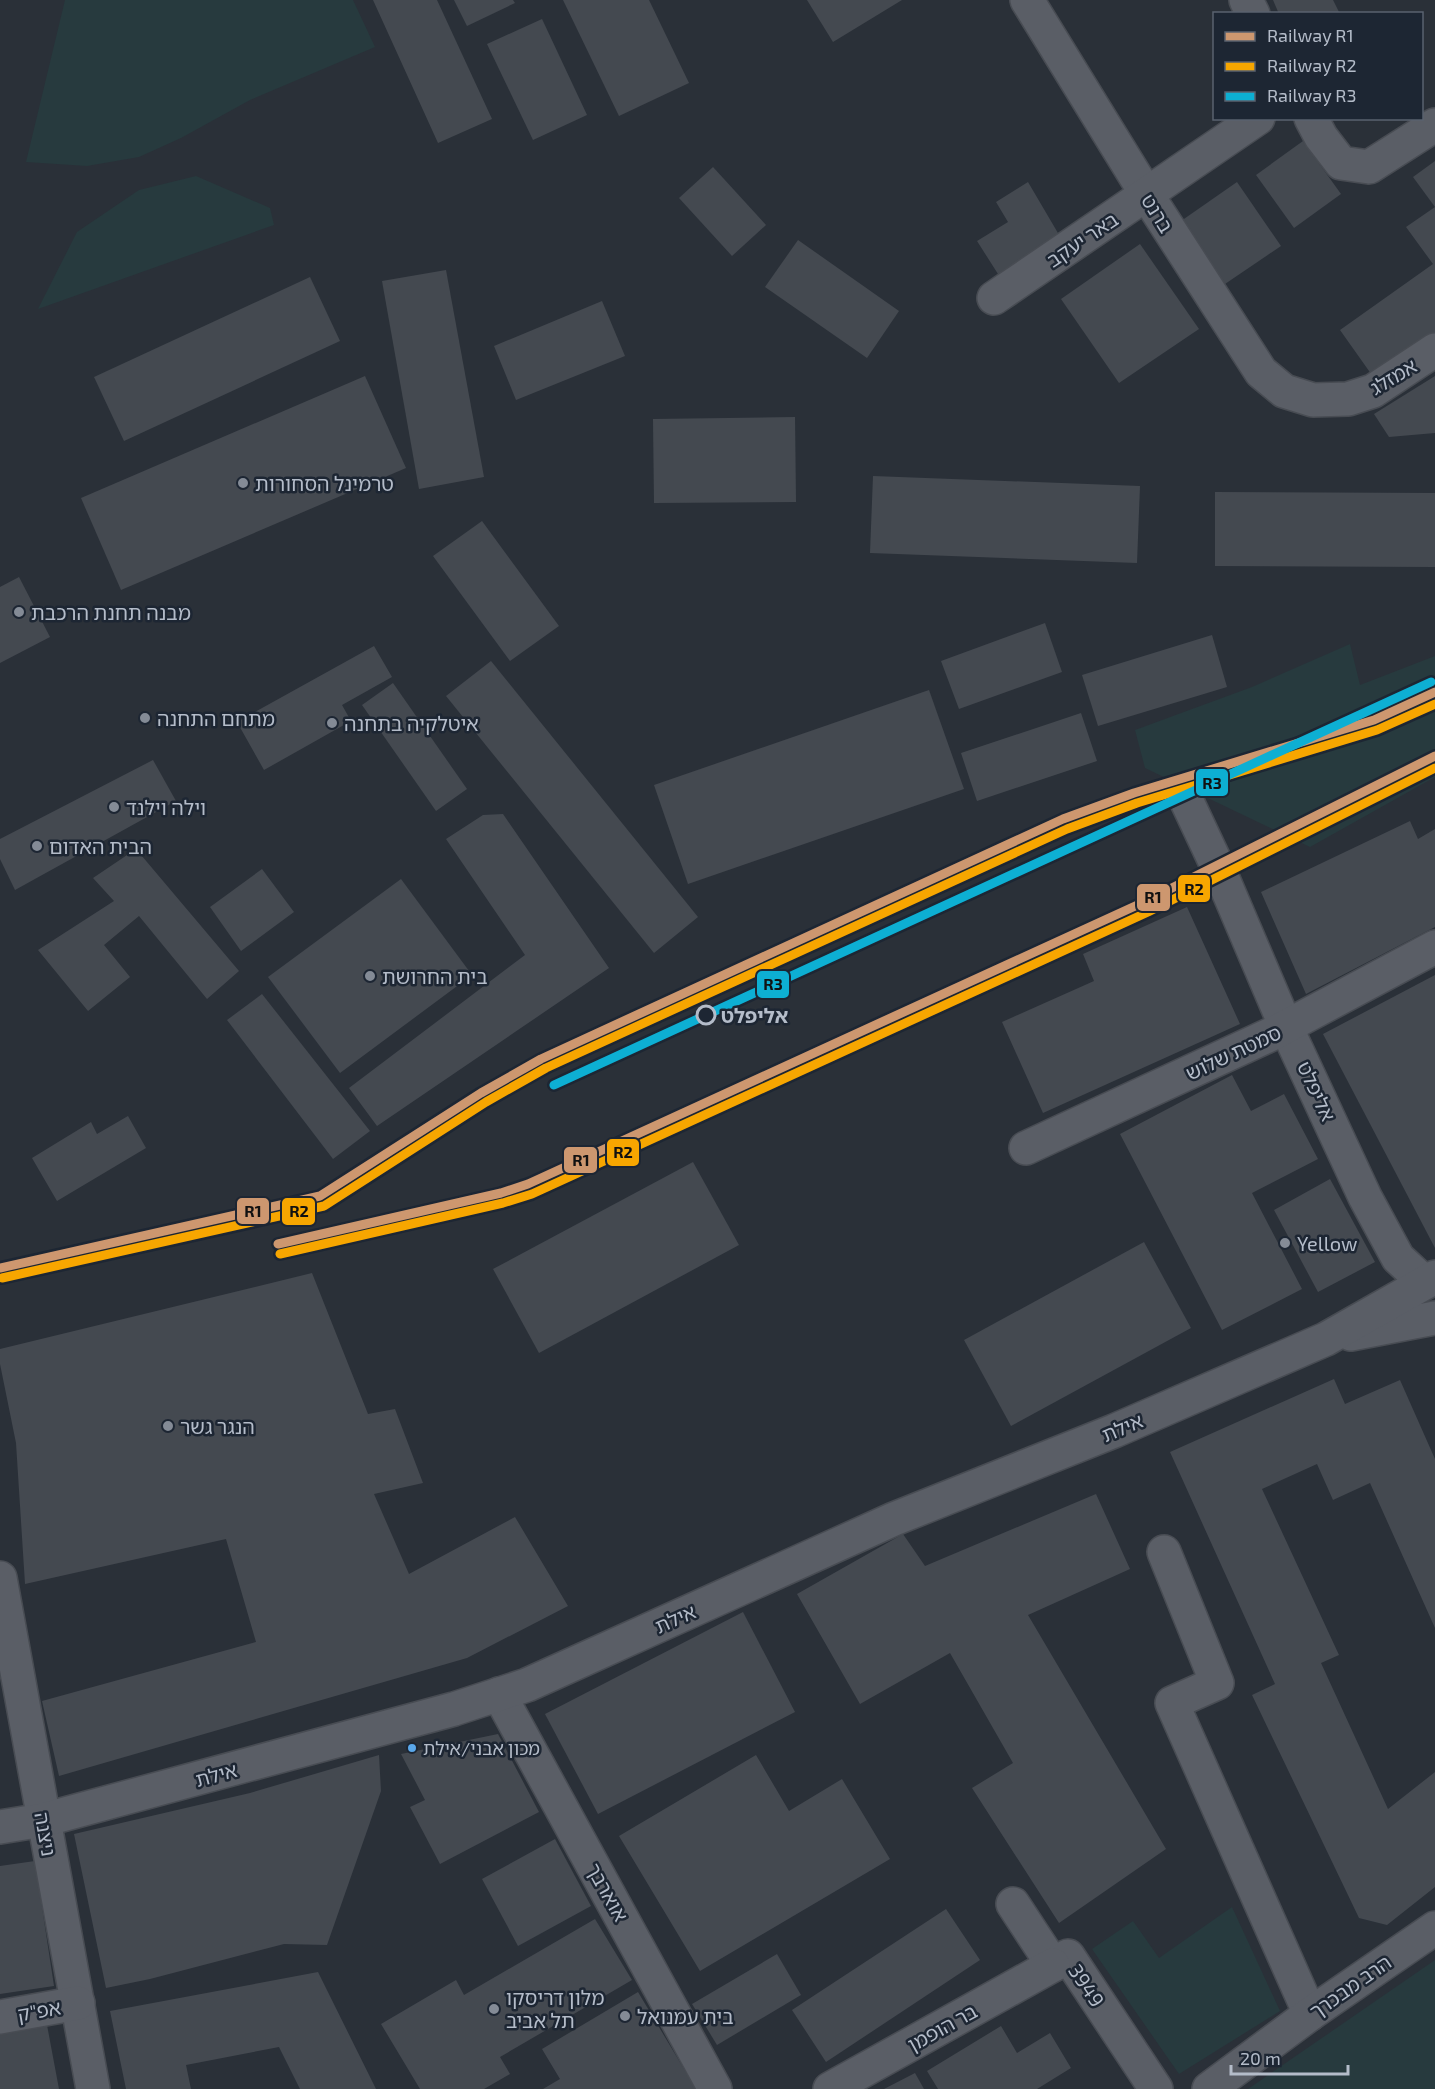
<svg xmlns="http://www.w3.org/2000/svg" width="1435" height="2089" font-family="'Exo 2','Noto Sans Hebrew',sans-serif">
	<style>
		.green { fill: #273a3e }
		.building { fill: #444950 }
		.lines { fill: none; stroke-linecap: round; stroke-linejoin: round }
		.minor-casing { stroke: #484c53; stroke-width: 36 }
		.minor { stroke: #5a5e66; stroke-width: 33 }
		.rail-1-casing { stroke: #1d2633; stroke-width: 14 }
		.rail-2-casing { stroke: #1d2633; stroke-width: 14 }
		.rail-3-casing { stroke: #1d2633; stroke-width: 14 }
		.rail-1 { stroke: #cd976f; stroke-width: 9 }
		.rail-2 { stroke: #f7a600; stroke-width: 9 }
		.rail-3 { stroke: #0dafd3; stroke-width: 9 }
		.poi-dot { fill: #848b96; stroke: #1d2633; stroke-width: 2 }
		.stop-dot { fill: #1d2633; stroke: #b4bcc9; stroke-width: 3 }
		.bus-dot { fill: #5aa8eb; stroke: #1d2633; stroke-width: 2 }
		.labels { text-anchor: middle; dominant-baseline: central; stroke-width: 5; stroke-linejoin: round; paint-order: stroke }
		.bus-label { font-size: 18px; fill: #b4bcc9; stroke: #1d2633; text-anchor: start }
		.street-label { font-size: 20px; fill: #b4bcc9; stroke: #1d2633 }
		.poi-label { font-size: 20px; fill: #b4bcc9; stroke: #1d2633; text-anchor: start }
		.stop-label { font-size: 20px; font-weight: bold; fill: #b4bcc9; stroke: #1d2633; text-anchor: start }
		.line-badge { stroke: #1d2633; stroke-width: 2 }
		.pale-badge-label { font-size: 16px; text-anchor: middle; font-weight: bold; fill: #111 }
	</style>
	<rect width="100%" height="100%" fill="#2a3038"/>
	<!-- green -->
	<g class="green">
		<polygon points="65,0 353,0 375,47 250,100 181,138 139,157 87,166 26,162"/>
		<polygon points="196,176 270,208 274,225 38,309 77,232 139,190"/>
		<polygon points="1350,644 1360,685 1435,656 1435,777 1310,847 1145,768 1135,730 1252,687"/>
		<polygon points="1232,1907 1280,2011 1179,2074 1092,1949 1133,1921 1159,1958"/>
		<polygon points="1435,1960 1435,2089 1248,2089"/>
	</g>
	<!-- building -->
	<g class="building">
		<polygon points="373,0 437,0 492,119 438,143"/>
		<polygon points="454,0 513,0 515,3 467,26"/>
		<polygon points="563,0 649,0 689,83 619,116"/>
		<polygon points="807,0 902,0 833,42"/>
		<polygon points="1273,0 1333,0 1340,14 1279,14"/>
		<polygon points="542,19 587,115 533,140 487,44"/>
		<polygon points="1303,141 1341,194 1294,228 1256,175"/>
		<polygon points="1435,161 1435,207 1413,177"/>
		<polygon points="713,167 766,225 732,256 679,198"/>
		<polygon points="1028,182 1065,245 1005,285 977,241 1008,222 996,202"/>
		<polygon points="1237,182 1281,246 1225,284 1181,221"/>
		<polygon points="1435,207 1435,334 1374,378 1340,330 1433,264 1406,227"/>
		<polygon points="798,240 899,311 867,358 765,287"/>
		<polygon points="1140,244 1199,329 1119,383 1061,299"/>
		<polygon points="446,270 484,477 419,489 382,281"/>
		<polygon points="310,277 340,341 124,441 94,377"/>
		<polygon points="602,301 625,356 516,400 494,346"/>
		<polygon points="365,376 406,468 121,590 81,498"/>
		<polygon points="1435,376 1435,433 1389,437 1374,414"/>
		<polygon points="795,417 796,502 654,503 653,419"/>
		<polygon points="873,476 1140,486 1137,563 870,553"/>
		<polygon points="1215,492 1435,493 1435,567 1215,566"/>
		<polygon points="482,521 559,626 510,661 433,556"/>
		<polygon points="19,577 50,637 0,663 0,587"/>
		<polygon points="1045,623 1062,672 959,709 941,661"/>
		<polygon points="1212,635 1227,687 1098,726 1082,675"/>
		<polygon points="374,646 392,677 342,705 351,721 264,770 237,722"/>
		<polygon points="491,661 698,917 654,953 446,696"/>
		<polygon points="393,683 467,789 436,811 362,705"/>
		<polygon points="929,690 964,789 688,884 654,785"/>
		<polygon points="1081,713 1097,761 977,801 961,753"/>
		<polygon points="153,760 176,801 15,890 0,859 0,839"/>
		<polygon points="503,814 609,968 377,1126 349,1088 525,955 446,839 483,815"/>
		<polygon points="1410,821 1418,839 1435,829 1435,927 1306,994 1261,892"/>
		<polygon points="136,849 239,971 207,999 139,916 104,945 130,977 88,1011 38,950 114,901 93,878"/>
		<polygon points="262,869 294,912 241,951 210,907"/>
		<polygon points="401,879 472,975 340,1073 268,977"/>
		<polygon points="1187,907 1240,1024 1043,1113 1002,1022 1094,981 1083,954"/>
		<polygon points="1435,975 1435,1248 1323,1034"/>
		<polygon points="262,994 370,1131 333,1159 227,1020"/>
		<polygon points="1232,1075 1251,1111 1284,1094 1318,1159 1252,1193 1302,1289 1222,1330 1120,1134"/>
		<polygon points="128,1116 146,1148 57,1201 32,1158 91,1122 97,1134"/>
		<polygon points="693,1162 739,1245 539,1353 493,1269"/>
		<polygon points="1330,1179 1375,1262 1318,1292 1274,1210"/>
		<polygon points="1144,1242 1191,1328 1011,1426 964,1340"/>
		<polygon points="312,1273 368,1414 395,1409 423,1483 374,1494 409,1574 515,1517 568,1606 467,1658 59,1776 42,1701 256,1642 226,1539 25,1584 16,1443 0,1364 0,1349"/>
		<polygon points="1334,1379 1345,1404 1400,1380 1435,1459 1435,1628 1370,1483 1333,1500 1317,1464 1262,1489 1339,1655 1321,1663 1388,1809 1435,1772 1435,1887 1387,1925 1359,1918 1252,1695 1275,1684 1170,1452"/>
		<polygon points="1096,1494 1130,1569 1028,1615 1166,1849 1059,1923 972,1788 1013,1763 950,1653 860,1704 797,1594 903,1534 925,1566"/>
		<polygon points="743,1612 795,1712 598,1814 545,1714"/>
		<polygon points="498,1734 539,1812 440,1864 410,1807 425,1800 401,1754"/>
		<polygon points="379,1755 381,1791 327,1945 284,1944 150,1979 106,1988 74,1834 250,1793"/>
		<polygon points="756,1755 789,1811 842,1779 890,1859 700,1971 619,1836"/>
		<polygon points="555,1839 591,1906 518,1946 482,1879"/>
		<polygon points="35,1861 54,1986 0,1994 0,1866"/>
		<polygon points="946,1909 980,1960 826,2062 792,2010"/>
		<polygon points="595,1919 632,1980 500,2057 510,2074 484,2089 420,2089 381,2024 456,1980 464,1995"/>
		<polygon points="777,1954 801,1995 717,2045 692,2004"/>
		<polygon points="318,1972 376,2089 300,2089 279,2047 186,2065 191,2089 126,2089 110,2011"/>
		<polygon points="638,1992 696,2089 543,2089 560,2079 542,2049"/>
		<polygon points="47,2025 59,2089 0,2089 0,2033"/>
		<polygon points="1001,2026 1017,2053 1050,2033 1071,2068 1037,2089 938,2089 927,2071"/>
		<polygon points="915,2073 924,2089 884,2089"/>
	</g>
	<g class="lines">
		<defs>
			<g id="minor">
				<polyline points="1027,0 1147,195 1261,372 1284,391 1313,400 1348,399 1373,391 1435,350"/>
				<polyline points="1246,0 1253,14"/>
				<polyline points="1311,118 1321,137 1341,163 1369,167 1435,125"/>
				<polyline points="994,298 1258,118"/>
				<polyline points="1182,791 1220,872 1286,1027 1365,1197 1398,1258 1424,1282"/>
				<polyline points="1026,1148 1276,1032 1435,947"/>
				<polyline points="1351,1334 1435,1318"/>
				<polyline points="1164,1552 1217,1683 1172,1703 1310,2014"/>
				<polyline points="0,1578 93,2089"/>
				<polyline points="499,1694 715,2089"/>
				<polyline points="0,1827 43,1820 454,1709 527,1685 894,1519 1114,1431 1326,1339 1435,1277"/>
				<polyline points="1013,1904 1053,1965 1068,1956 1156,2089"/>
				<polyline points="0,2017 78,2003"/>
				<polyline points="830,2089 1053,1965"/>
				<polyline points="1209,2089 1310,2014 1435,1928"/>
			</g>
		</defs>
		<!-- minor casing -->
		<use href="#minor" class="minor-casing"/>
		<!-- minor -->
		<use href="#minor" class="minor"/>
		<defs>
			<g id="rail-1">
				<polyline points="278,1244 501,1193 528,1184 1144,902 1435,756"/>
				<polyline points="0,1268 320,1196 481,1093 541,1059 1063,819 1134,793 1374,720 1435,692"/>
			</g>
			<g id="rail-2">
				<polyline points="280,1254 503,1203 532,1194 1148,912 1435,768"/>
				<polyline points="2,1278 324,1206 486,1102 546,1068 1067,829 1137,803 1377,730 1435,704"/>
			</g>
			<polyline id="rail-3" points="554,1085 1431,682"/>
		</defs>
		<!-- rail-1 casing -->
		<use href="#rail-1" class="rail-1-casing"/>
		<!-- rail-2 casing -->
		<use href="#rail-2" class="rail-2-casing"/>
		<!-- rail-3 casing -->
		<use href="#rail-3" class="rail-3-casing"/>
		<!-- rail-1 -->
		<use href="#rail-1" class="rail-1"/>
		<!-- rail-2 -->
		<use href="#rail-2" class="rail-2"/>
		<!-- rail-3 -->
		<use href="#rail-3" class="rail-3"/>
	</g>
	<!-- markers -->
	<g class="poi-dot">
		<circle cx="243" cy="483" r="6"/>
		<circle cx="19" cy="612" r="6"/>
		<circle cx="145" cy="718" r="6"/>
		<circle cx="332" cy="723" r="6"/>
		<circle cx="114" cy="807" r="6"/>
		<circle cx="37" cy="846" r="6"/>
		<circle cx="370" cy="976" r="6"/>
		<circle cx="1285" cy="1243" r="6"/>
		<circle cx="168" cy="1426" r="6"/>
		<circle cx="494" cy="2009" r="6"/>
		<circle cx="625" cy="2016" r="6"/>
	</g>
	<circle class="stop-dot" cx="706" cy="1015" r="9"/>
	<circle class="bus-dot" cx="412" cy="1748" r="5"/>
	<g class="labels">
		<!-- bus labels -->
		<g class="bus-label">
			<text x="423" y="1748">מכון אבני/אילת</text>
		</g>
		<!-- street labels -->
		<g class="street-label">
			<text transform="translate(1158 213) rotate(58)">ברנט</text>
			<text transform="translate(1082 239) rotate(-34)">באר יעקב</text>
			<text transform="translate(1393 376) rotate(-31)">אמזלג</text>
			<text transform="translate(1233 1052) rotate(-25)">סמטת שלוש</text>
			<text transform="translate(1317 1091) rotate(65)">אליפלט</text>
			<text transform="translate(1122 1427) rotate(-23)">אילת</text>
			<text transform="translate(675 1618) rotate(-24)">אילת</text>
			<text transform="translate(216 1774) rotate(-15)">אילת</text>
			<text transform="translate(46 1834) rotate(80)">ניצנה</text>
			<text transform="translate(608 1892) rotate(61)">אוארבך</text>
			<text transform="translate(1087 1985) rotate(56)">3949</text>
			<text transform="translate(1350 1986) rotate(-35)">הרב מבכרך</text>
			<text transform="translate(39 2010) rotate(-10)">אפ"ק</text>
			<text transform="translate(942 2027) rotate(-29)">בר הופמן</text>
		</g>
		<!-- poi labels -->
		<g class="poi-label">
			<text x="255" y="483">טרמינל הסחורות</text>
			<text x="31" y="612">מבנה תחנת הרכבת</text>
			<text x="157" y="718">מתחם התחנה</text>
			<text x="344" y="723">איטלקיה בתחנה</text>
			<text x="126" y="807">וילה וילנד</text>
			<text x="49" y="846">הבית האדום</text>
			<text x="382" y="976">בית החרושת</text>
			<text x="1297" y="1243">Yellow</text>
			<text x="180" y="1426">הנגר גשר</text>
			<text x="506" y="1997">מלון דריסקו<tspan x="506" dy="23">תל אביב</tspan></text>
			<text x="637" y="2016">בית עמנואל</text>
		</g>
		<!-- stop labels -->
		<g class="stop-label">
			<text x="721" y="1015">אליפלט</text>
		</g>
	</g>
	<g class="line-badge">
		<rect x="1195" y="768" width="34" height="29" rx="6" fill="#0dafd3"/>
		<rect x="1177" y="874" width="34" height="29" rx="6" fill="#f7a600"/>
		<rect x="1136" y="883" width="35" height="29" rx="6" fill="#cd976f"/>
		<rect x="756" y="970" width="34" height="29" rx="6" fill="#0dafd3"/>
		<rect x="606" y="1138" width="34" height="29" rx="6" fill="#f7a600"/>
		<rect x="563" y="1146" width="35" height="28" rx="6" fill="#cd976f"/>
		<rect x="236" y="1197" width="34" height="28" rx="6" fill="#cd976f"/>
		<rect x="281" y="1197" width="35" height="29" rx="6" fill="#f7a600"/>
	</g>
	<g class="pale-badge-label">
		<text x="1212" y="789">R3</text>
		<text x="1194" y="895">R2</text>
		<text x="1153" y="903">R1</text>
		<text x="773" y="990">R3</text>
		<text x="623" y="1158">R2</text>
		<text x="581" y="1166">R1</text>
		<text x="253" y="1217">R1</text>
		<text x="299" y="1217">R2</text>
	</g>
	<!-- legend -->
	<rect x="1213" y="12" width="210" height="108" fill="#1d2633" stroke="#59626f" stroke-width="1.5"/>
	<rect x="1225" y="32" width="30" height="9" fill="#cd976f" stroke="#59626f" stroke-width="1.5"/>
	<text x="1267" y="42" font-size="18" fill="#b4bcc9">Railway R1</text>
	<rect x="1225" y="62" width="30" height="9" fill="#f7a600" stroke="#59626f" stroke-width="1.5"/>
	<text x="1267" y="72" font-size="18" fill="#b4bcc9">Railway R2</text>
	<rect x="1225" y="92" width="30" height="9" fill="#0dafd3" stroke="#59626f" stroke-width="1.5"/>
	<text x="1267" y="102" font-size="18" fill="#b4bcc9">Railway R3</text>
	<!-- scale -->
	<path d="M1231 2065v9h117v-9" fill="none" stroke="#b4bcc9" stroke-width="3"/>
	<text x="1240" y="2065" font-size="18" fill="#b4bcc9" stroke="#1d2633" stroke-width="4.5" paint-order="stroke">20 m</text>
</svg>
